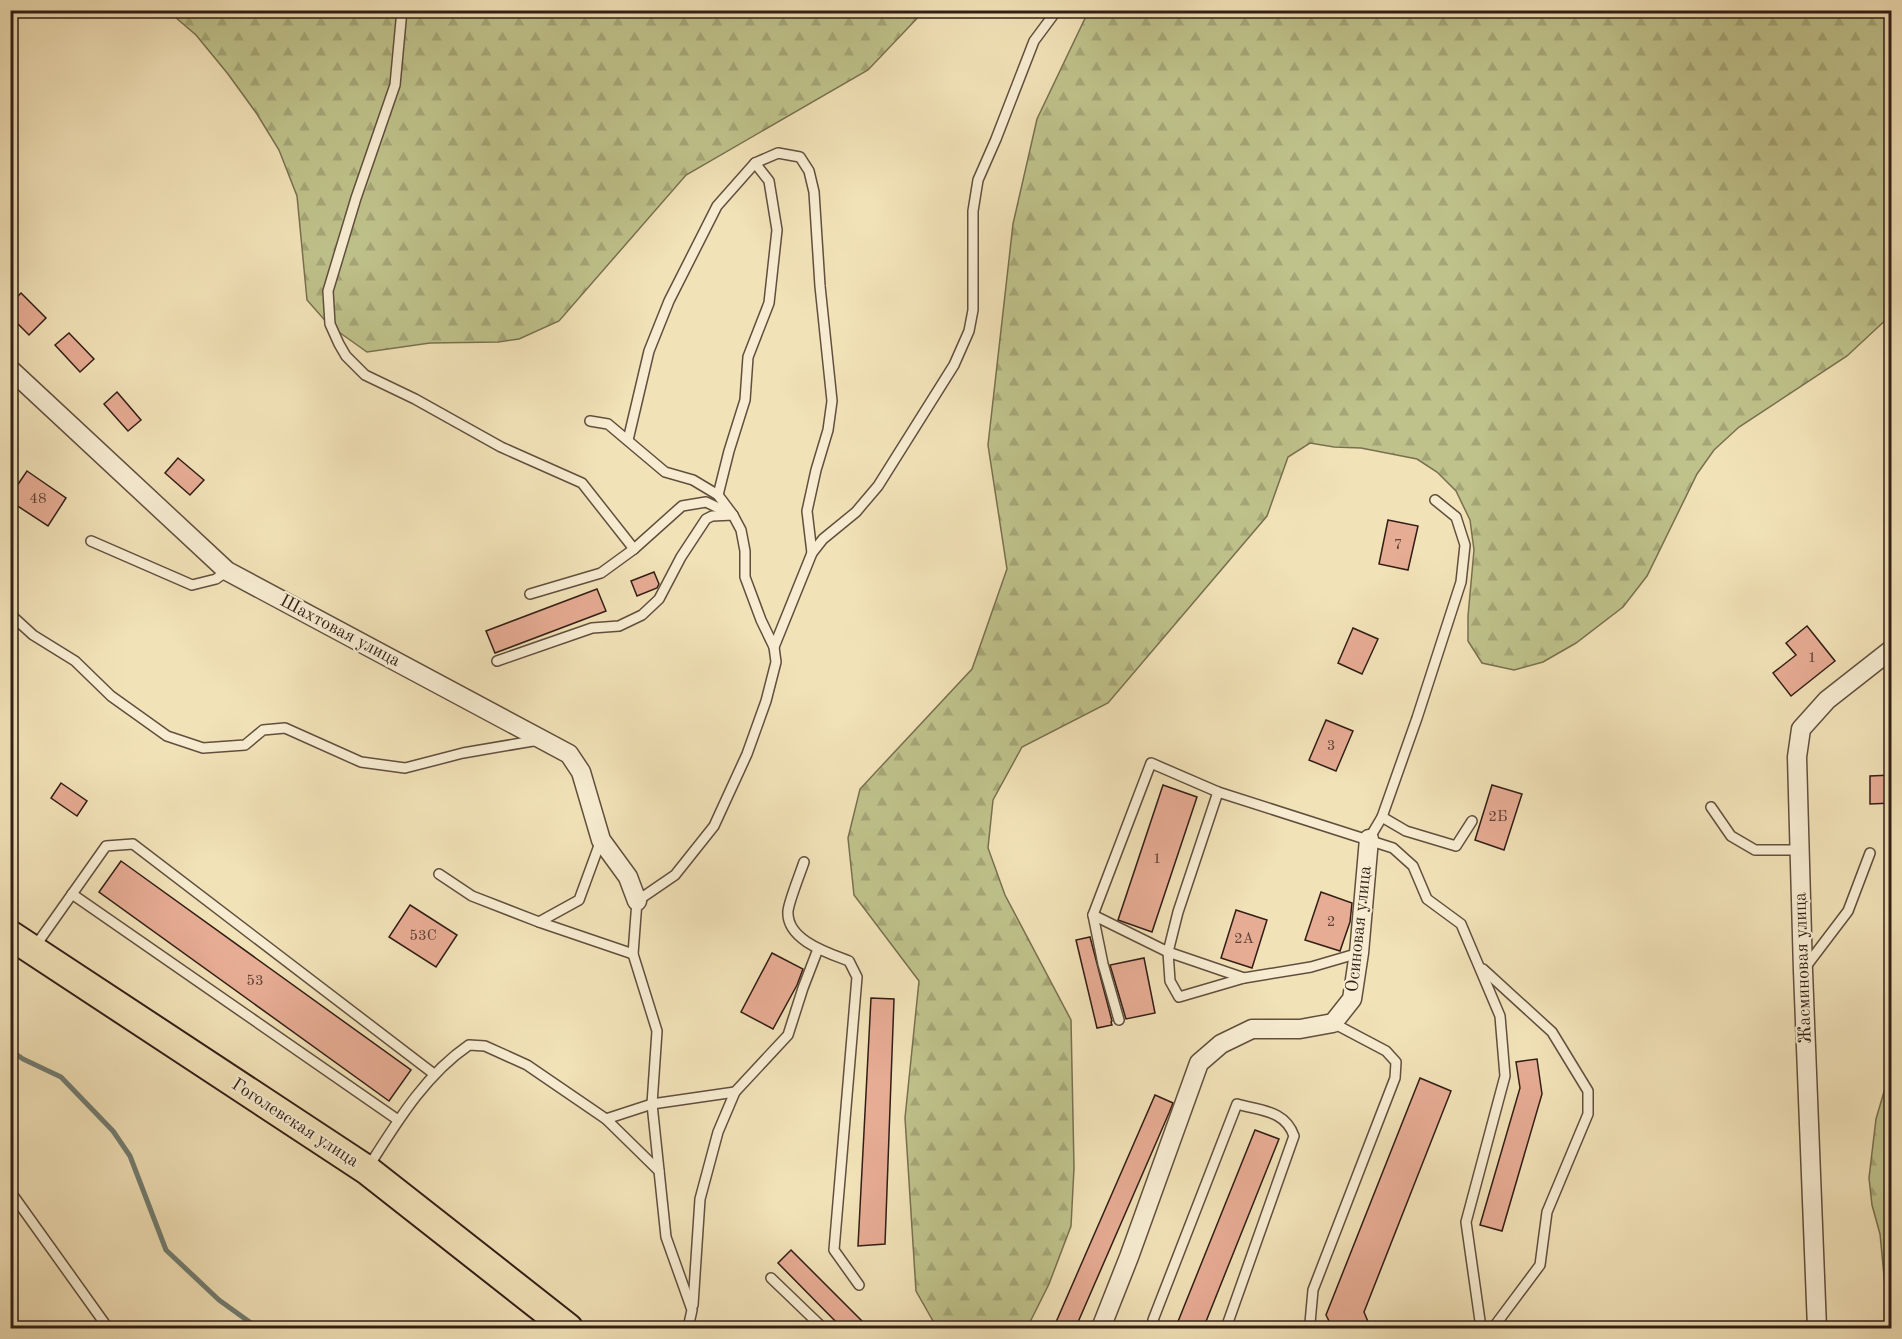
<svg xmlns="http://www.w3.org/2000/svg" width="1902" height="1339" font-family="'Old Standard TT',serif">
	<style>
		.forest { fill: url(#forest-firs); stroke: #787050; stroke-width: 1.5 }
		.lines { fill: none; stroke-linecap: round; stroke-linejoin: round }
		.stream { stroke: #717d72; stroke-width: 5 }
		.building { fill: #e7ac94; stroke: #311e16; stroke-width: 1.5 }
		.service-casing { stroke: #614f3e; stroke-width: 12 }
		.minor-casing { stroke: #614f3e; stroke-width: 21 }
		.primary-casing { stroke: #311e16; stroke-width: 32 }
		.service { stroke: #f7ecd1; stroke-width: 9 }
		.minor { stroke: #f7ecd1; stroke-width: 18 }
		.primary { stroke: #f2e2b8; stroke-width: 28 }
		.labels { text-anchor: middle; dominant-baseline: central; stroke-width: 4.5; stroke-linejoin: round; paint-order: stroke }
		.number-label { font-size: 15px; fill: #5e4236 }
		.street-label { font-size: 18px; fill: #311e16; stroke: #f7ecd1 }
	</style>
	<defs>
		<pattern id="forest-firs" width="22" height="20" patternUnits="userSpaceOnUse" patternTransform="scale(1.5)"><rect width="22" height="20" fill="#bfc28b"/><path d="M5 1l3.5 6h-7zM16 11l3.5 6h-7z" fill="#a5a677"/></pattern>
	</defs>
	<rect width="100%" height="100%" fill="#f2e2b8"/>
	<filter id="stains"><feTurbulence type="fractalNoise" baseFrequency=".00333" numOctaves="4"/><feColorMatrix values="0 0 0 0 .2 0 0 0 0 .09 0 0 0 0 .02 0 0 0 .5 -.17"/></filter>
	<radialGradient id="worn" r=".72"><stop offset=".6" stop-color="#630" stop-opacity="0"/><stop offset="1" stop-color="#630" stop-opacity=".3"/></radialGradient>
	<!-- forest -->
	<g class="forest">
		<polygon points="1089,10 1891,11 1891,315 1847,356 1739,427 1714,450 1697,474 1647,576 1623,607 1576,643 1543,662 1514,670 1482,663 1468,641 1468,616 1474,550 1470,520 1456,491 1437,472 1417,459 1361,448 1334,447 1310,443 1288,457 1267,516 1108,703 1022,747 993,800 988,848 1005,895 1071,1020 1074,1168 1071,1226 1049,1284 1027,1328 937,1328 916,1291 905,1118 919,981 854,895 848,838 860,789 972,669 1007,569 988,445 1013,224 1037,119"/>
		<polygon points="168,11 924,11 868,70 686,175 559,321 519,339 498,342 430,343 367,352 329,325 307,300 297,196 279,150 257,114 228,74 196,35"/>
		<polygon points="1891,1068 1892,1328 1889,1328 1880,1234 1872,1205 1869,1178 1876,1119"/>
	</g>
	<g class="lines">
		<!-- stream -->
		<polyline class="stream" points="10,1050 23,1059 61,1077 113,1131 130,1156 166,1250 219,1300 258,1328"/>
	</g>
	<!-- building -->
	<g class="building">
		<polygon points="21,293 46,318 29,335 10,316 10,304"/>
		<polygon points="69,333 94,359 80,372 55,345"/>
		<polygon points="117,392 141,420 128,431 104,404"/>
		<polygon points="178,458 204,480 190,495 165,473"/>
		<polygon points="27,471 66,498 48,526 10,501 10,496"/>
		<polygon points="1388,520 1418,526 1408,570 1379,564"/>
		<polygon points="654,572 659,584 657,588 637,596 631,581"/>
		<polygon points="597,589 606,611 495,653 486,631"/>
		<polygon points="1807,626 1835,661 1791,696 1773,673 1796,655 1786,643"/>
		<polygon points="1353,628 1378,639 1362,674 1338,663"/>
		<polygon points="1326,720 1353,731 1336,771 1309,760"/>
		<polygon points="1892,775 1892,803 1870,804 1870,776"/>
		<polygon points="61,783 87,801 77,816 51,798"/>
		<polygon points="1163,785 1197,797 1152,932 1118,920"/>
		<polygon points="1492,785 1522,794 1504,850 1475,840"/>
		<polygon points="121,861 411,1070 389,1101 99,892"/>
		<polygon points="1321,892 1352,903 1350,922 1340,951 1305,940"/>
		<polygon points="410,905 457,935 436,967 389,937"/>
		<polygon points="1236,910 1267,920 1252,968 1221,958"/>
		<polygon points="1090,937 1112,1021 1111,1022 1112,1025 1097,1028 1076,940"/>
		<polygon points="772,953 803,969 797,985 773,1029 741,1012"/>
		<polygon points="1144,958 1155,1013 1126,1019 1110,965"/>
		<polygon points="871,998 894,999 885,1244 858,1246"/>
		<polygon points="1537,1059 1542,1094 1502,1231 1480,1225 1520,1088 1516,1062"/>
		<polygon points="1420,1078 1451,1091 1364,1312 1371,1329 1333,1329 1326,1315"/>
		<polygon points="1155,1095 1173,1103 1169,1113 1075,1329 1053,1329"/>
		<polygon points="1255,1130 1279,1139 1203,1329 1175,1329"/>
		<polygon points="791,1250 870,1329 843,1329 778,1263"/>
	</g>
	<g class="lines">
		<defs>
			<g id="service">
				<polyline points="402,10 395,85 356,198 328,291 330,324 339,344 346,356 365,375 415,399 501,447 582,483 634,549"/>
				<polyline points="590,421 608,424 665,472 693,480 718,495 733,515 741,530 745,551 745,577 761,620 774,647 776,662 766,701 747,754 714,826 675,875 637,901 633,954 657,1031 652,1104 666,1237 692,1310 688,1328"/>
				<polyline points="628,440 649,351 669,301 717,206 755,163 778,153 800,157 809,171 814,192 820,286 832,401 828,430 816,470 807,511 812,553"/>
				<polyline points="718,495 729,451 745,400 748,357 769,303 777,230 769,181 755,163"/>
				<polyline points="91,541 192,585 216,579 227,571"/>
				<polyline points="530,594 601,573 634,549 682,506 706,502 731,514"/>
				<polyline points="10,614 33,635 75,661 111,696 167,736 203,748 245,745 263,730 285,728 361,762 405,768 463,753 539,740"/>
				<polyline points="774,647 812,553 823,539 856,512 878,486 954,365 969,331 973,310 973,211 978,180 996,139 1034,41 1057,10"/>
				<polyline points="497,661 592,628 619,626 642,615 659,599 681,557 706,519 712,516 733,515"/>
				<polyline points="1218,792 1178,912 1168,952 1170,981 1179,997 1244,978 1311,967 1359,953"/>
				<polyline points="1711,807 1731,836 1755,850 1800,850"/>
				<polyline points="1382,817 1406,831 1456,846 1472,821"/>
				<polyline points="1369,839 1382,817 1417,718 1461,582 1465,545 1456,517 1435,500"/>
				<path d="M804,862C800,874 789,901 788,911C786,940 828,953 849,961L857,977L834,1250L859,1285"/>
				<polyline points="439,874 472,896 539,922 633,954"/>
				<polyline points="72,894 398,1120"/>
				<polyline points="1093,915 1168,952 1244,978"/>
				<polyline points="539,922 579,900 601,840"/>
				<polyline points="34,948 106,846 133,844 434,1074"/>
				<polyline points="1483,969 1552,1032 1588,1091 1588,1114 1547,1212 1540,1265 1493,1328"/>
				<polyline points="1804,969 1848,911 1870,853"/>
				<polyline points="1119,1020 1103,964 1093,915 1151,763 1218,792 1393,848 1413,866 1427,899 1461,924 1500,1016 1505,1076 1466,1222 1481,1328"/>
				<polyline points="606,1119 652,1104 735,1092"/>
				<path d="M369,1166C397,1122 425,1075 469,1045L485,1046L527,1065L606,1119L659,1171"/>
				<polyline points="10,1191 108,1328"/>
				<polyline points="771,1278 823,1328"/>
				<polyline points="693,1305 700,1199 718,1132 735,1092 788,1035 803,988 818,949"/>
				<path d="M1156,1328L1153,1320L1237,1104C1261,1111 1285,1110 1294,1136L1226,1328"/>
				<polyline points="1313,1328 1310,1323 1313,1290 1395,1078 1396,1062 1386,1051 1333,1023"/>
			</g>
			<g id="minor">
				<polyline points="10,369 227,571 569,754 581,772 601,840 628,877 637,901"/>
				<polyline points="1101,1328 1129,1257 1199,1063 1221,1044 1252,1029 1300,1029 1333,1023 1352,999 1359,953 1369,839"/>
				<polyline points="1817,1328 1803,971 1797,757 1801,729 1827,700 1892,649"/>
			</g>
			<polyline id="primary" points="10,935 367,1170 568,1328"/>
		</defs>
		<!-- service casing -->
		<use href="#service" class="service-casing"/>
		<!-- minor casing -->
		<use href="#minor" class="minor-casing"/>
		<!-- primary casing -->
		<use href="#primary" class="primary-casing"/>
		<!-- service -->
		<use href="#service" class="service"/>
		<!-- minor -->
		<use href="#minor" class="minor"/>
		<!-- primary -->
		<use href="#primary" class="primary"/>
	</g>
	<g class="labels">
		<!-- number labels -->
		<g class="number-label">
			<text x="38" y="499">48</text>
			<text x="1398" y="545">7</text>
			<text x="1812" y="658">1</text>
			<text x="1331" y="746">3</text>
			<text x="1498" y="817">2Б</text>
			<text x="1157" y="859">1</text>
			<text x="1331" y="922">2</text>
			<text x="423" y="936">53С</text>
			<text x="1244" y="939">2А</text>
			<text x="255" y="981">53</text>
		</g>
		<!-- street labels -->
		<g class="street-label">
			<text transform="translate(340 631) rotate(28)">Шахтовая улица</text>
			<text transform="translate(1359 929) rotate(-84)">Осиновая улица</text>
			<text transform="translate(1803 968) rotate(-92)">Жасминовая улица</text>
			<text transform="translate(295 1123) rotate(33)">Гоголевская улица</text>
		</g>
	</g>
	<!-- margin -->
	<rect width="1902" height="1339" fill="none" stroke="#f2e2b8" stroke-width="36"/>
	<rect x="12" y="12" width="1878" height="1315" fill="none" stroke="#311e16" stroke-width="3"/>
	<rect x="18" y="18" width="1866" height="1303" fill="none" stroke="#311e16" stroke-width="1.5"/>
	<rect width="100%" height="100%" filter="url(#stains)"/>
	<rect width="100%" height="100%" fill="url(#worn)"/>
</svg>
